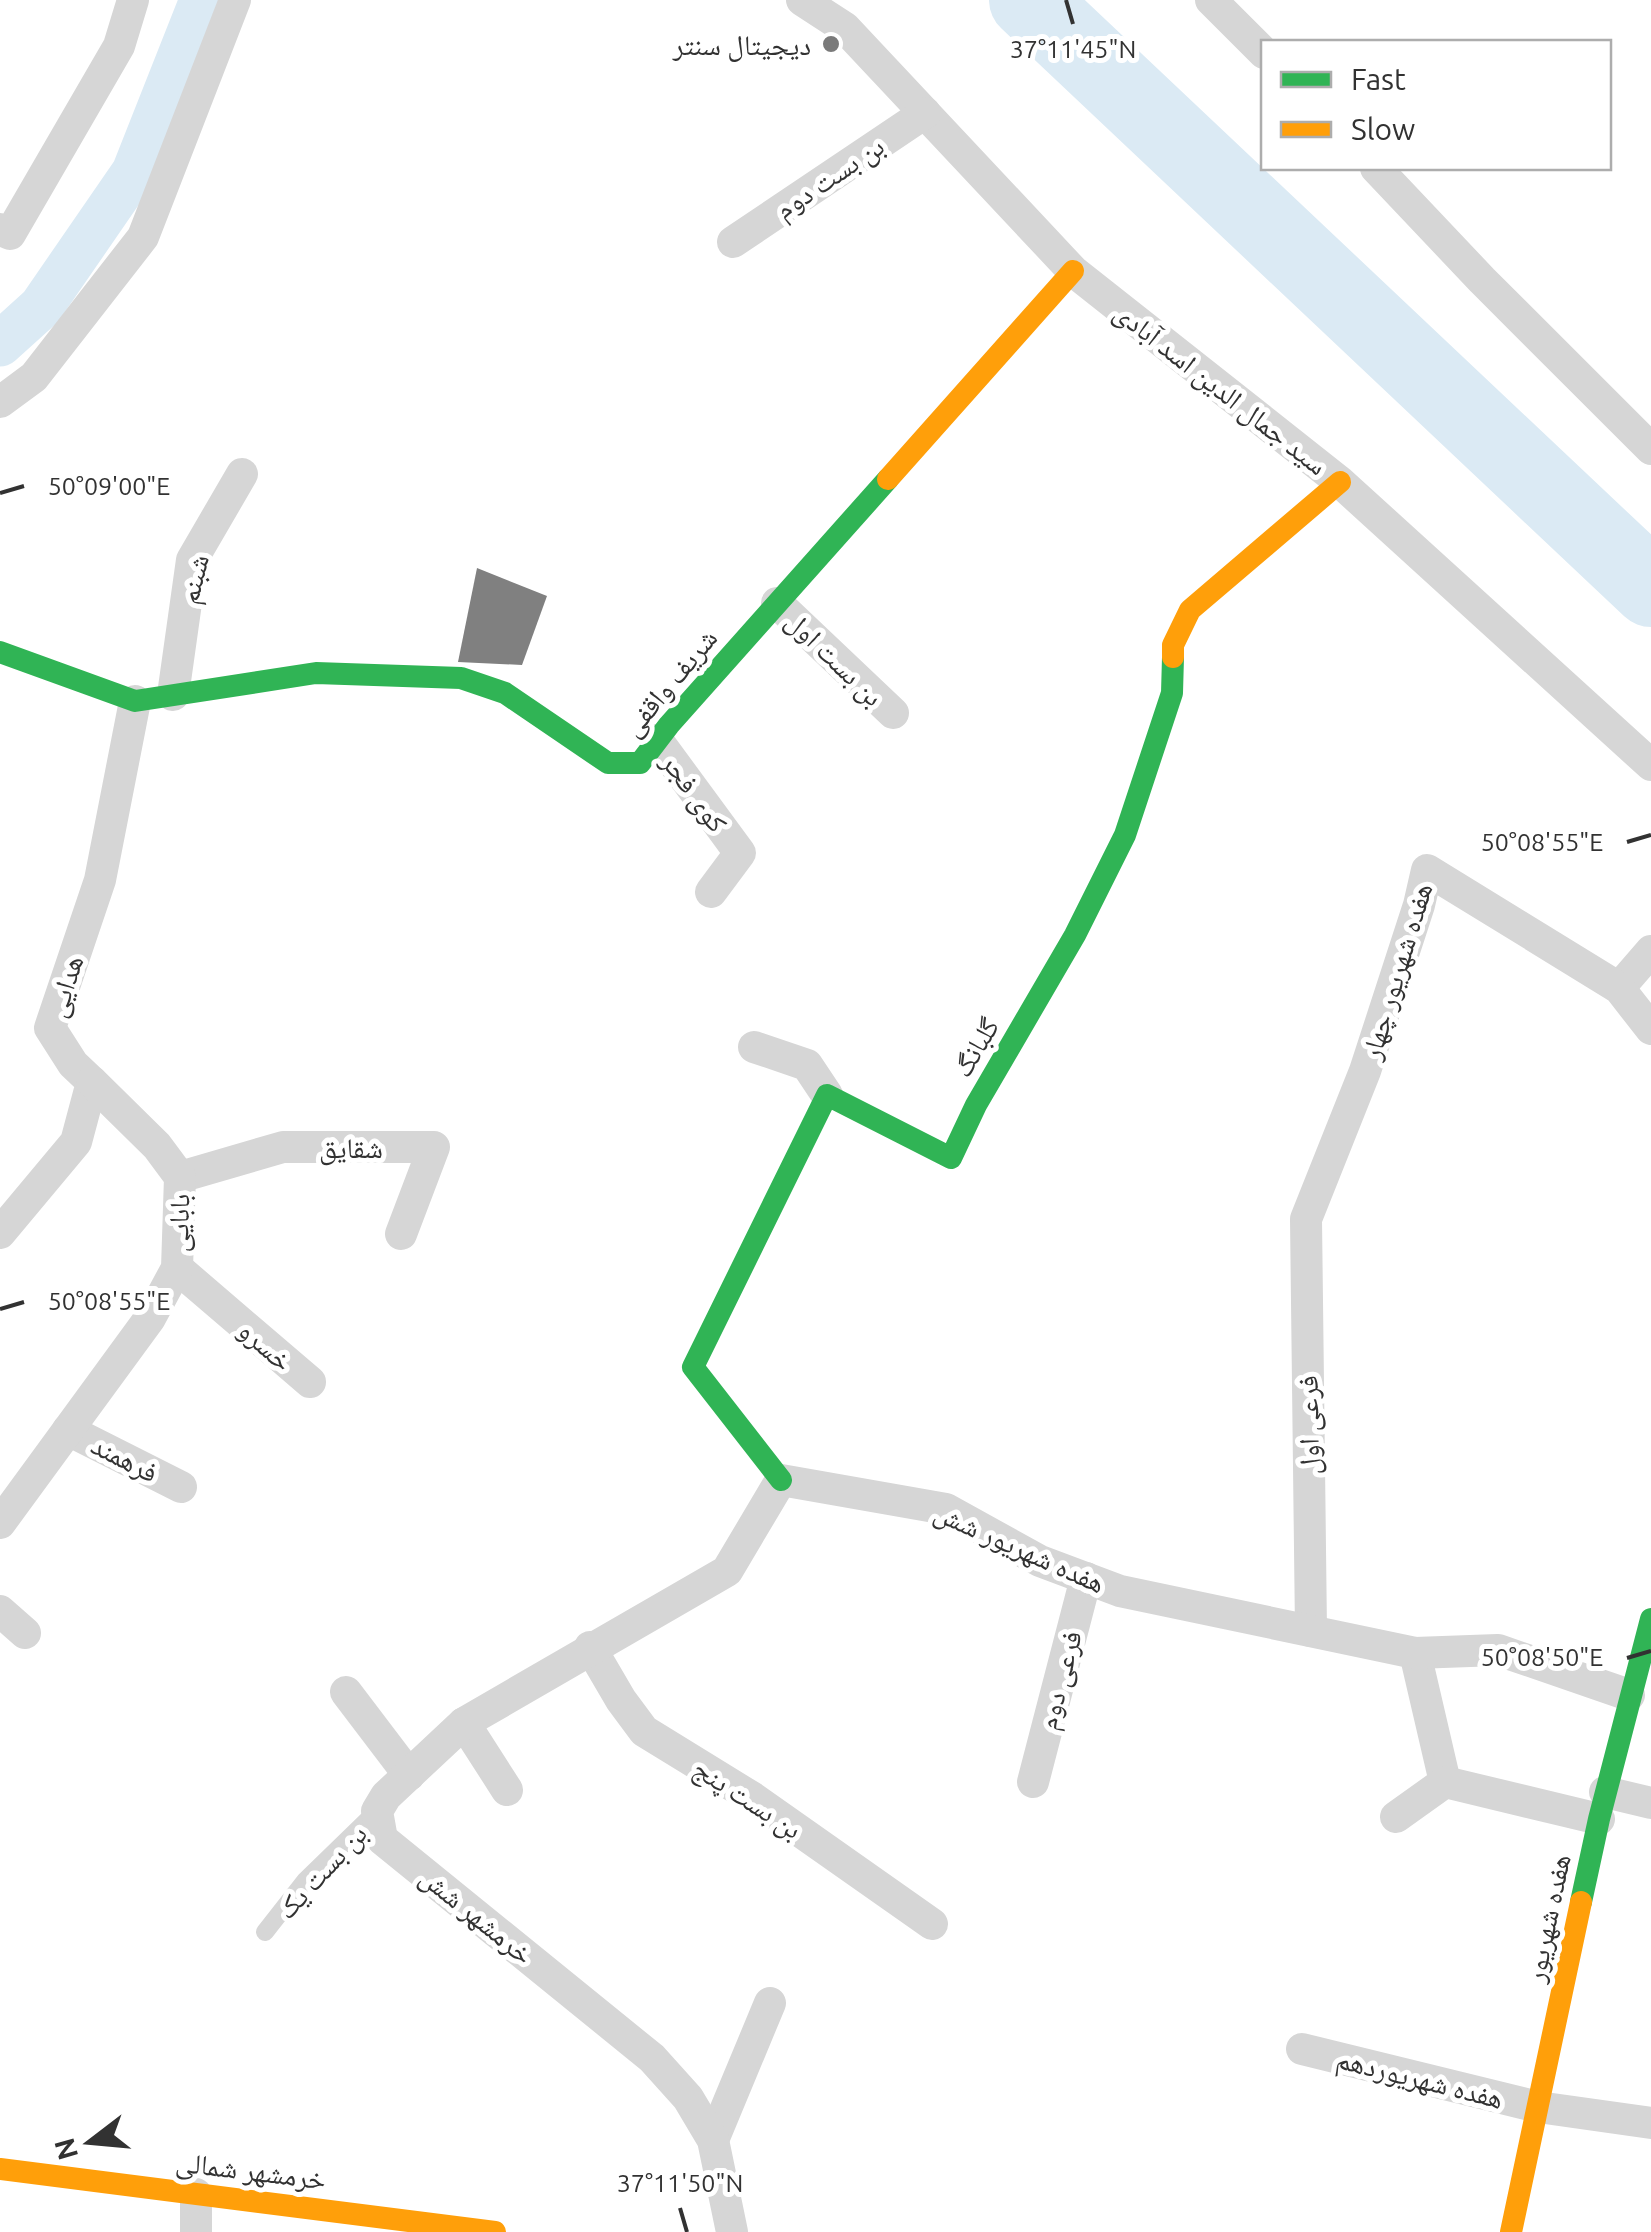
<svg xmlns="http://www.w3.org/2000/svg" width="1651" height="2232" font-family="Ubuntu,'Noto Naskh Arabic',sans-serif">
	<style>
		.lines { fill: none; stroke-linecap: round; stroke-linejoin: round }
		.canal { stroke: #dbeaf4; stroke-width: 45 }
		.river { stroke: #dbeaf4; stroke-width: 78 }
		.building { fill: #808080 }
		.lane { stroke: #d6d6d6; stroke-width: 18 }
		.street { stroke: #d6d6d6; stroke-width: 32 }
		.fast { stroke: #30b455; stroke-width: 22 }
		.slow { stroke: #ff9f0a; stroke-width: 22 }
		.ticks { fill: none; stroke: #323232; stroke-width: 4 }
		.poi-dot { fill: #7a7a7a; stroke: #fff; stroke-width: 4 }
		.labels { text-anchor: middle; dominant-baseline: central; stroke-width: 10; stroke-linejoin: round; paint-order: stroke }
		.poi-label { font-size: 28px; fill: #323232; stroke: #fff; text-anchor: end }
		.street-label { font-size: 28px; fill: #323232; stroke: #fff }
		.ticks-label { font-size: 25px; text-anchor: middle; fill: #323232; stroke: #fff; stroke-width: 10; stroke-linejoin: round; paint-order: stroke }
	</style>
	<rect width="100%" height="100%" fill="#fff"/>
	<g class="lines">
		<!-- canal -->
		<polyline class="canal" points="0,344 41,307 134,172 202,0"/>
		<!-- river -->
		<polyline class="river" points="1028,0 1651,588"/>
	</g>
	<!-- building -->
	<polygon class="building" points="477,568 547,596 522,665 458,662"/>
	<g class="lines">
		<!-- lane -->
		<polyline class="lane" points="265,1932 305,1881 377,1811"/>
		<!-- street -->
		<g class="street">
			<polyline points="802,0 845,28 1073,271 1340,482 1651,765"/>
			<polyline points="1211,0 1264,53"/>
			<polyline points="1376,168 1482,280 1651,449"/>
			<polyline points="0,229 10,234 119,46 133,0"/>
			<polyline points="733,242 925,113"/>
			<polyline points="0,402 34,377 143,237 235,0"/>
			<polyline points="777,603 893,713"/>
			<polyline points="173,695 192,560 242,474"/>
			<polyline points="657,740 740,853 711,892"/>
			<polyline points="1619,988 1651,951"/>
			<polyline points="754,1047 807,1065 827,1095"/>
			<polyline points="180,1177 283,1147 434,1147 401,1234"/>
			<polyline points="0,1233 76,1142 92,1082 73,1064 50,1028 100,880 135,701"/>
			<polyline points="177,1268 310,1382"/>
			<polyline points="68,1430 181,1487"/>
			<polyline points="0,1523 150,1318 177,1268 180,1177 157,1146 92,1082"/>
			<polyline points="0,1611 25,1633"/>
			<polyline points="1311,1631 1306,1219 1365,1071 1419,905 1427,870 1619,988 1651,1029"/>
			<polyline points="590,1647 621,1700 644,1731 753,1798 932,1924"/>
			<polyline points="1415,1653 1445,1782"/>
			<polyline points="346,1692 409,1775"/>
			<polyline points="464,1723 507,1790"/>
			<polyline points="1033,1782 1086,1578"/>
			<polyline points="1605,1792 1651,1803"/>
			<polyline points="1396,1817 1445,1782 1599,1819"/>
			<polyline points="1302,2049 1538,2107 1651,2123"/>
			<polyline points="713,2140 770,2003"/>
			<polyline points="196,2232 196,2194"/>
			<polyline points="732,2232 713,2140 688,2098 652,2058 382,1839 377,1811 386,1796 464,1723 727,1571 781,1480 946,1509 1040,1561 1120,1591 1415,1653 1498,1650 1629,1695"/>
		</g>
		<!-- fast -->
		<g class="fast">
			<polyline points="0,652 135,701 316,673 461,678 505,693 608,763 640,763 669,725 888,479"/>
			<polyline points="781,1480 693,1367 827,1095 951,1158 976,1105 1075,935 1125,835 1172,693 1173,657"/>
			<polyline points="1581,1902 1599,1819 1651,1619"/>
		</g>
		<!-- slow -->
		<g class="slow">
			<polyline points="888,479 1073,271"/>
			<polyline points="1173,657 1173,645 1190,610 1340,482"/>
			<polyline points="0,2169 495,2232"/>
			<polyline points="1511,2232 1581,1902"/>
		</g>
	</g>
	<!-- ticks -->
	<path class="ticks" d="M1066,0L1073,24M0,493L24,486M1627,842L1651,835M0,1309L24,1302M1627,1658L1651,1651M680,2208L687,2232"/>
	<!-- markers -->
	<circle class="poi-dot" cx="831" cy="44" r="10"/>
	<g class="labels">
		<!-- poi labels -->
		<g class="poi-label">
			<text x="811" y="44">دیجیتال سنتر</text>
		</g>
		<!-- street labels -->
		<g class="street-label">
			<text transform="translate(829 177) rotate(-34)">بن بست دوم</text>
			<text transform="translate(1221 388) rotate(38)">سید جمال الدین اسد آبادی</text>
			<text transform="translate(193 579) rotate(-76)">شبنم</text>
			<text transform="translate(835 658) rotate(44)">بن بست اول</text>
			<text transform="translate(669 682) rotate(-50)">شریف واقفی</text>
			<text transform="translate(695 792) rotate(54)">کوی فجر</text>
			<text transform="translate(1396 971) rotate(-73)">هفده شهریور چهار</text>
			<text transform="translate(64 986) rotate(-72)">هدایی</text>
			<text transform="translate(975 1047) rotate(-59)">گلبانگ</text>
			<text x="351" y="1147">شقایق</text>
			<text transform="translate(178 1223) rotate(-88)">بابایی</text>
			<text transform="translate(266 1345) rotate(41)">خسرو</text>
			<text transform="translate(1308 1425) rotate(-91)">فرعی اول</text>
			<text transform="translate(125 1458) rotate(27)">فرهمند</text>
			<text transform="translate(1020 1547) rotate(24)">هفده شهریور شش</text>
			<text transform="translate(1059 1680) rotate(-75)">فرعی دوم</text>
			<text transform="translate(748 1798) rotate(33)">بن بست پنج</text>
			<text transform="translate(321 1871) rotate(-47)">بن بست یک</text>
			<text transform="translate(477 1915) rotate(39)">خرمشهر شش</text>
			<text transform="translate(1547 1918) rotate(-78)">هفده شهریور</text>
			<text transform="translate(1420 2078) rotate(14)">هفده شهریوردهم</text>
			<text transform="translate(251 2170) rotate(7)">خرمشهر شمالی</text>
		</g>
	</g>
	<g class="ticks-label">
		<text x="1073" y="58">37°11'45"N</text>
		<text x="109" y="495">50°09'00"E</text>
		<text x="1542" y="851">50°08'55"E</text>
		<text x="109" y="1310">50°08'55"E</text>
		<text x="1542" y="1666">50°08'50"E</text>
		<text x="680" y="2192">37°11'50"N</text>
	</g>
	<!-- legend -->
	<rect x="1261" y="40" width="350" height="130" fill="#ffffff" stroke="#adadad" stroke-width="2.5"/>
	<rect x="1281" y="72" width="50" height="15" fill="#30b455" stroke="#adadad" stroke-width="2.5"/>
	<text x="1351" y="90" font-size="30" fill="#323232">Fast</text>
	<rect x="1281" y="122" width="50" height="15" fill="#ff9f0a" stroke="#adadad" stroke-width="2.5"/>
	<text x="1351" y="140" font-size="30" fill="#323232">Slow</text>
	<!-- north arrow -->
	<g transform="translate(90 2142) rotate(254)" stroke="#ffffff" stroke-width="8" paint-order="stroke">
	<path d="M0-8L18 38L0 25L-18 38Z" fill="#323232"/>
	<text y="-15" font-size="28" font-weight="bold" text-anchor="middle" fill="#323232">N</text>
	</g>
</svg>
